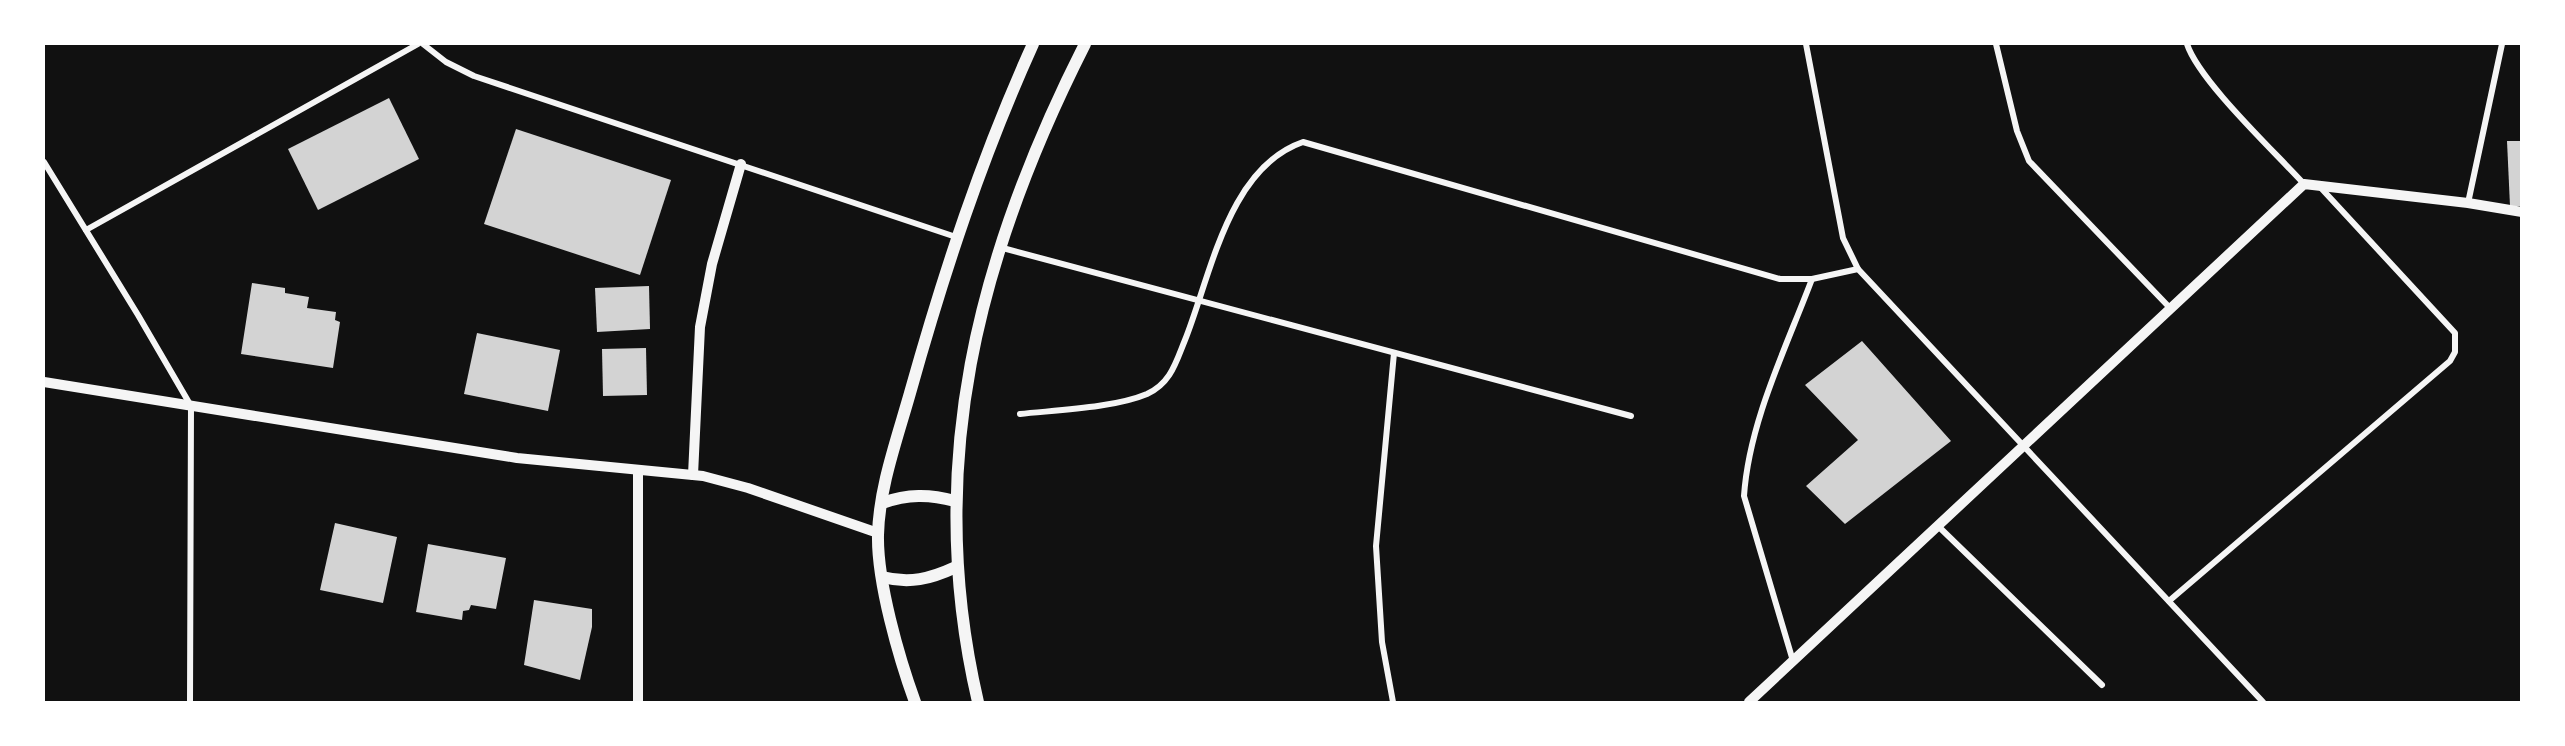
<svg xmlns="http://www.w3.org/2000/svg" width="2565" height="746" font-family="Raleway,sans-serif">
	<style>
		.building { fill: #d3d3d3 }
		.lines { fill: none; stroke-linecap: round; stroke-linejoin: round }
		.minor { stroke: #f5f5f5; stroke-width: 6 }
		.tertiary { stroke: #f5f5f5; stroke-width: 10 }
		.secondary { stroke: #f5f5f5; stroke-width: 12 }
	</style>
	<rect width="100%" height="100%" fill="#111"/>
	<!-- building -->
	<g class="building">
		<polygon points="389,98 419,159 318,210 288,149"/>
		<polygon points="516,129 671,180 640,275 484,224"/>
		<polygon points="2507,141 2522,141 2522,206 2510,206"/>
		<polygon points="252,283 285,288 285,293 309,297 307,308 336,312 335,320 340,322 333,368 241,354"/>
		<polygon points="649,286 650,329 597,332 595,288"/>
		<polygon points="477,333 560,350 548,411 464,394"/>
		<polygon points="1862,341 1951,441 1845,524 1806,486 1858,440 1805,385"/>
		<polygon points="646,348 647,395 603,396 602,349"/>
		<polygon points="335,523 397,537 383,603 320,590"/>
		<polygon points="428,544 506,558 496,609 471,605 469,610 463,611 462,620 416,612"/>
		<polygon points="534,600 592,609 592,627 580,680 524,665"/>
	</g>
	<g class="lines">
		<!-- minor -->
		<g class="minor">
			<polyline points="423,44 446,62 474,76 956,237"/>
			<polyline points="1806,44 1843,238 1858,269 2263,702"/>
			<polyline points="1996,44 2017,131 2029,161 2171,309"/>
			<path d="M2187,44C2199,81 2275,152 2304,184"/>
			<polyline points="44,162 138,315 191,406 190,702"/>
			<polyline points="2468,203 2502,44"/>
			<polyline points="86,230 418,44"/>
			<polyline points="999,247 1631,416"/>
			<path d="M1020,414C1057,410 1114,408 1147,394C1171,383 1176,362 1185,340C1211,275 1228,168 1303,142L1780,279H1812L1858,269"/>
			<polyline points="1938,526 2102,685"/>
			<polyline points="2169,601 2450,361 2455,352 2455,333 2321,188"/>
			<path d="M1793,661L1744,496C1749,422 1786,348 1812,279"/>
			<polyline points="1393,702 1382,642 1376,546 1394,353"/>
		</g>
		<!-- tertiary -->
		<g class="tertiary">
			<polyline points="44,382 517,458 703,476 748,488 878,533"/>
			<polyline points="693,475 700,327 712,264 741,164"/>
			<polyline points="638,702 638,471"/>
			<polyline points="1749,702 2304,184 2468,203 2522,212"/>
		</g>
		<!-- secondary -->
		<g class="secondary">
			<path d="M882,503C908,494 929,494 955,501"/>
			<path d="M882,577C910,584 930,579 956,567"/>
			<path d="M915,702C899,658 877,582 878,535C879,488 897,439 910,393C944,272 981,159 1033,44"/>
			<path d="M978,702C923,467 978,255 1085,44"/>
		</g>
	</g>
	<!-- border -->
	<rect width="2565" height="746" fill="none" stroke="#ffffff" stroke-width="90"/>
</svg>
